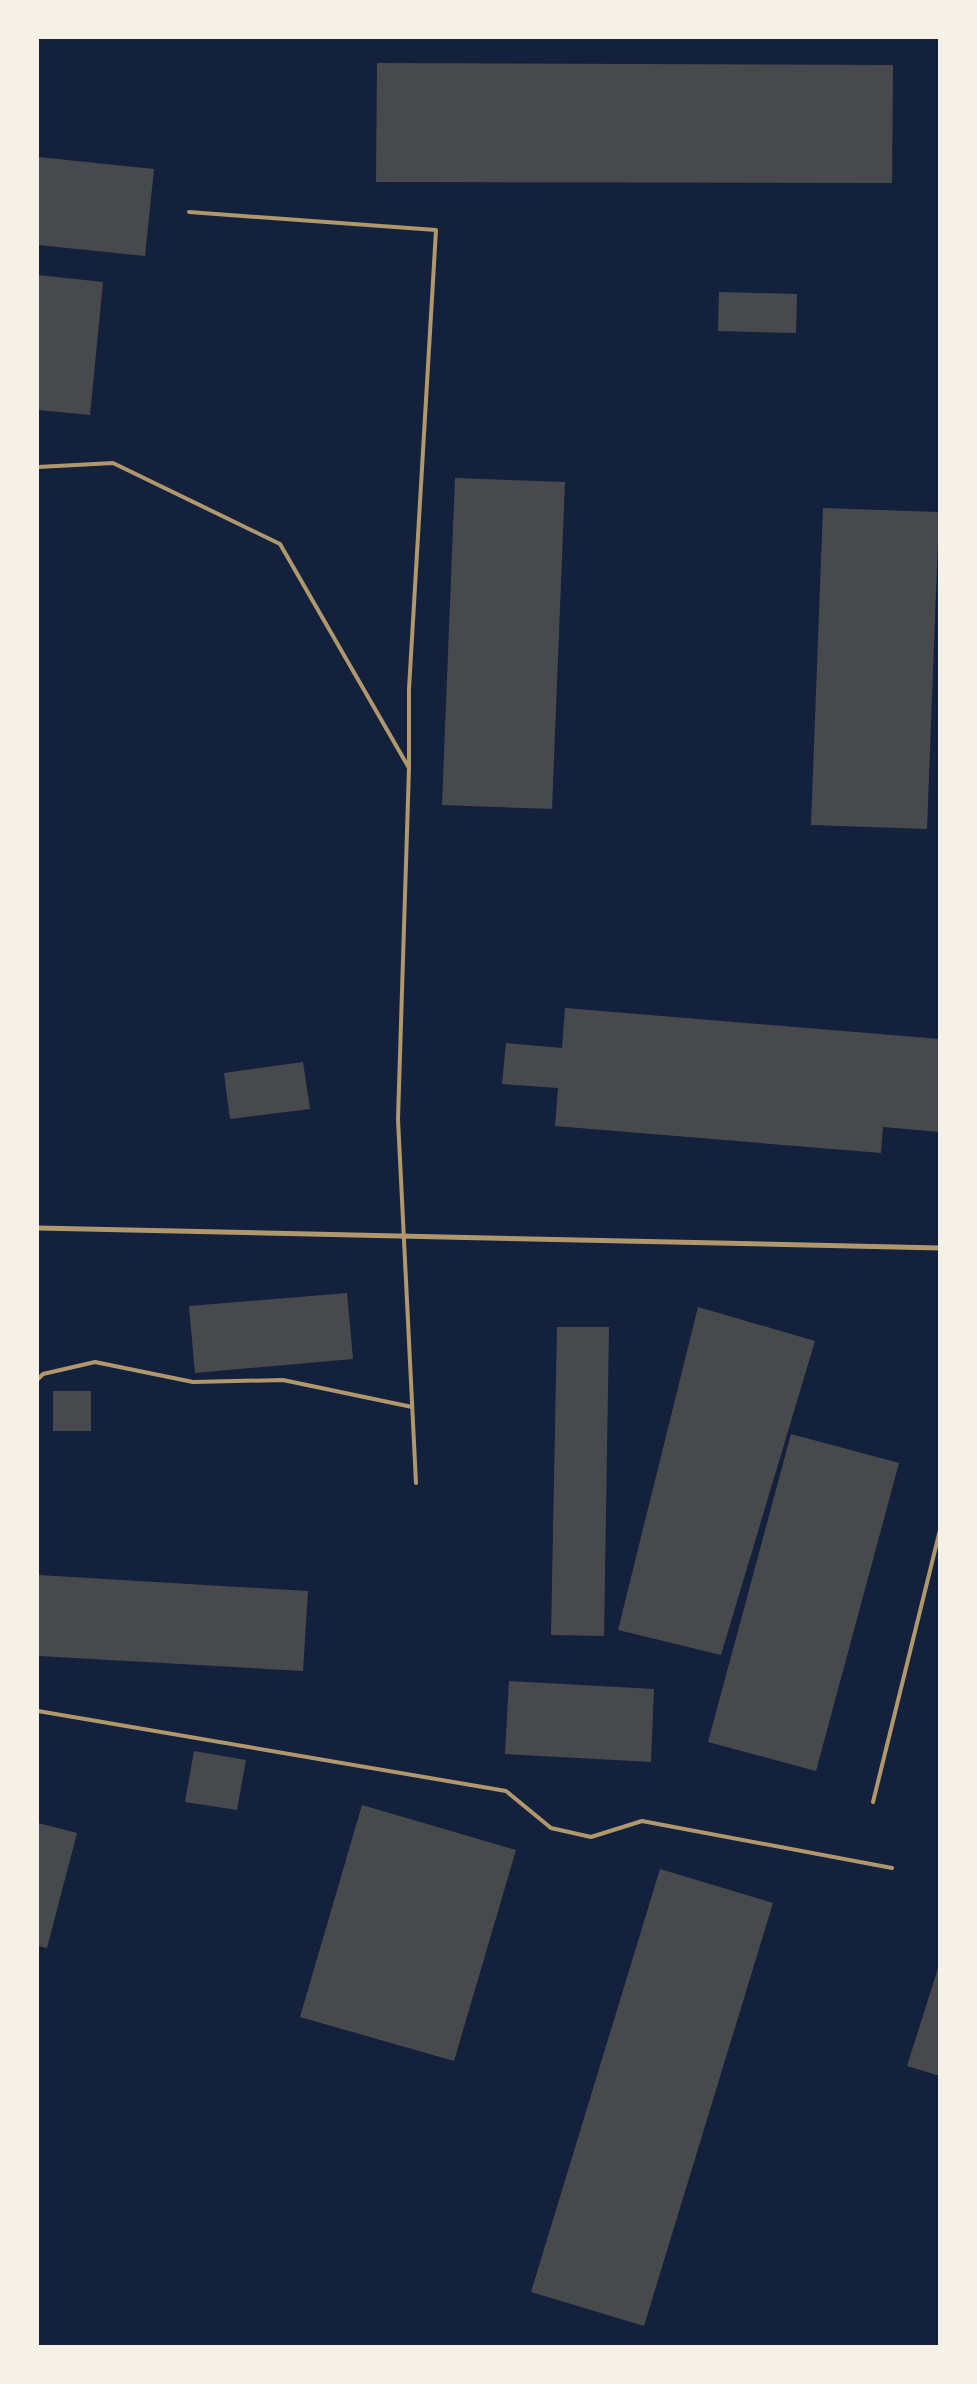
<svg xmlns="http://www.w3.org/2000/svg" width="977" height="2384" font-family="'PT Sans',sans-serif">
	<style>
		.building { fill: #48494c }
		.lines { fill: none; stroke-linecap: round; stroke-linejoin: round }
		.service { stroke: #b1986c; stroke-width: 4 }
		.minor { stroke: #b1986c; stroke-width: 5 }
	</style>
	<rect width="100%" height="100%" fill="#14213d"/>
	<!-- building -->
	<g class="building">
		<polygon points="377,63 893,65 892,183 376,182"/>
		<polygon points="38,157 154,169 145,256 38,245"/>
		<polygon points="38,275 103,282 90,415 38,410"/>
		<polygon points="719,292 797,294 796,333 718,331"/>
		<polygon points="455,478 565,482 552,809 442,805"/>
		<polygon points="823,508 939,512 927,829 811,825"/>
		<polygon points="565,1008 940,1039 940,1132 883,1127 881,1153 555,1126 558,1088 502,1084 506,1043 562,1048"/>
		<polygon points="303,1062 310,1109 230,1119 224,1073"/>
		<polygon points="347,1293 353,1359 195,1373 189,1306"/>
		<polygon points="698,1307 815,1341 721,1655 618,1630"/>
		<polygon points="557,1327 609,1327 604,1636 551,1635"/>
		<rect x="53" y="1391" width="38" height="40"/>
		<polygon points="791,1434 899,1463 816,1771 708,1742"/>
		<polygon points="38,1575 308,1591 303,1671 38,1656"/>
		<polygon points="509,1681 654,1689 651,1762 505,1754"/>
		<polygon points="194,1751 246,1760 237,1810 185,1802"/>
		<polygon points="362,1805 516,1850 454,2061 300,2017"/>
		<polygon points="38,1823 77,1833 47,1948 38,1946"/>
		<polygon points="660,1869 773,1903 644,2326 531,2292"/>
		<polygon points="940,1962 940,2076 907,2066"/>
	</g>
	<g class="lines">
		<!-- service -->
		<g class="service">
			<polyline points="189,212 436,230 409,689 409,766"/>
			<polyline points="38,467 113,463 280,544 409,768 398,1119 416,1483"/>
			<polyline points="38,1379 43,1374 95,1362 193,1382 283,1380 412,1407"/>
			<polyline points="38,1711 506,1791 551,1828 591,1837 642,1821 892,1868"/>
			<polyline points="873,1802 940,1530"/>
		</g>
		<!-- minor -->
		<polyline class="minor" points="38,1228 940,1248"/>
	</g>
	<!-- border -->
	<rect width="977" height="2384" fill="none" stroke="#f6f1e7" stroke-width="78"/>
</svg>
